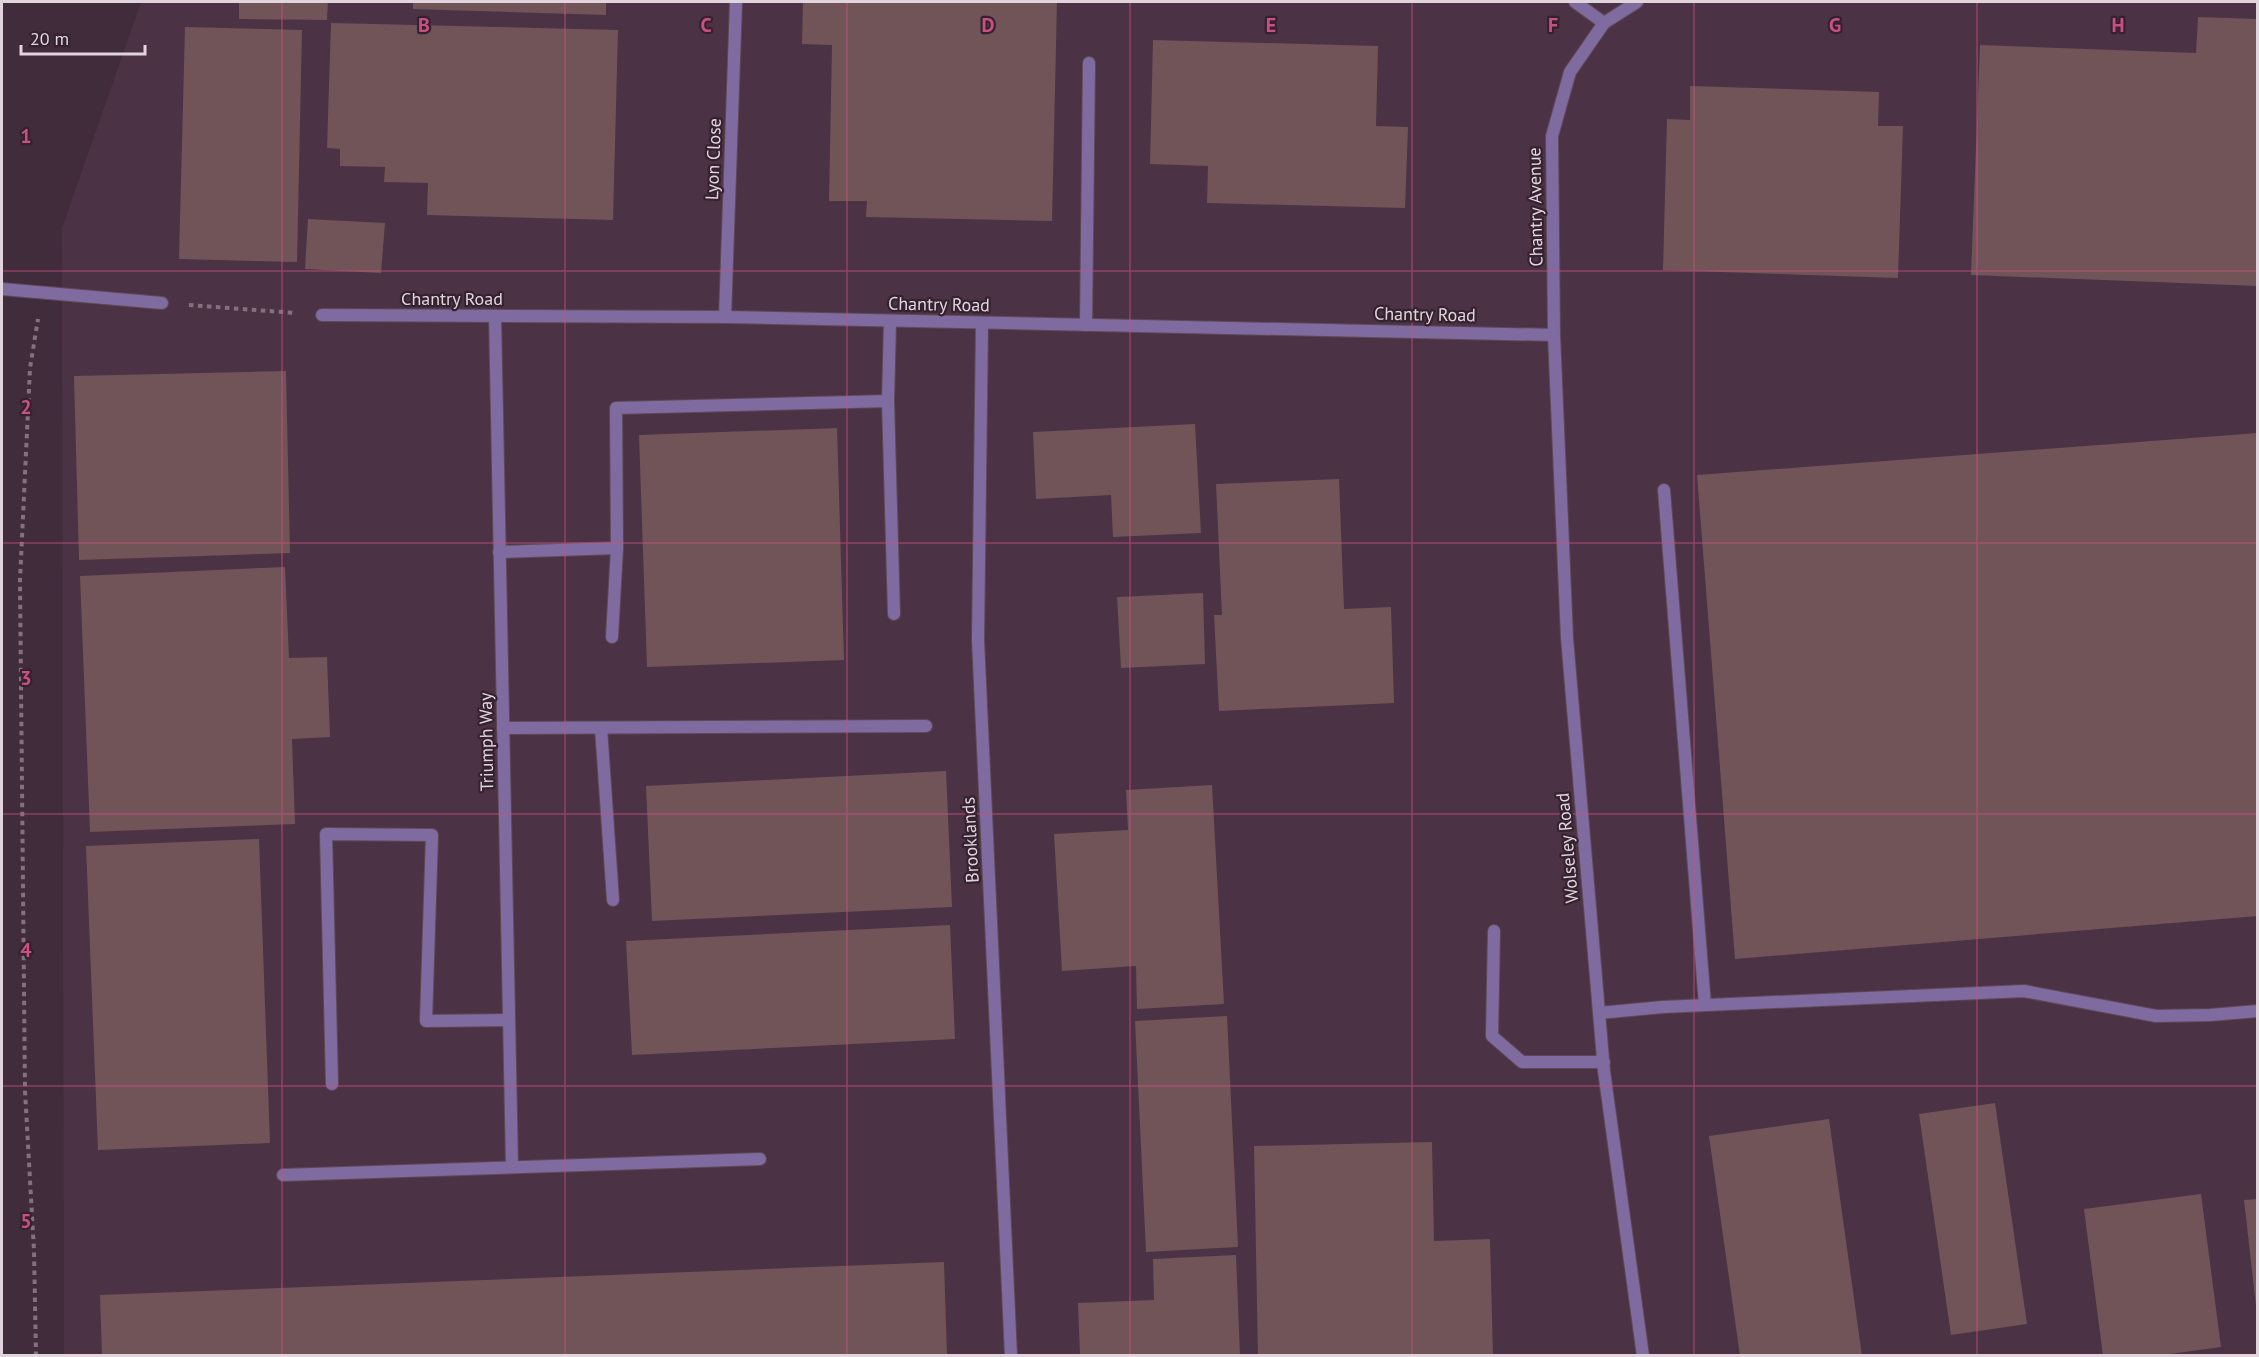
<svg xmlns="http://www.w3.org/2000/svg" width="2259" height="1357" font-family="'PT Sans',sans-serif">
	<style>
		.built { fill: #4c3245 }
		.building { fill: #705457 }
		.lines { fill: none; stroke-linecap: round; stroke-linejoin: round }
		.service-casing { stroke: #5d4a57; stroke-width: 14 }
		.minor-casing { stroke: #5d4a57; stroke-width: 14 }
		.path { stroke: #83727d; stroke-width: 4; stroke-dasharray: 4.5 4.5; stroke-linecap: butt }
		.service { stroke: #806ba0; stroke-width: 12 }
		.minor { stroke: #806ba0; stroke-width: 12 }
		.grid { fill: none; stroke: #cb5082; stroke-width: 1.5; stroke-opacity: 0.55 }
		.labels { text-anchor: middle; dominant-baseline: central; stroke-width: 4.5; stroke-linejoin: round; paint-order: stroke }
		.street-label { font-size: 18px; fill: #e1d4dd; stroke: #352230 }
		.grid-label { font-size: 20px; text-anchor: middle; font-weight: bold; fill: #cb5082; stroke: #352230; stroke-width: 4.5; stroke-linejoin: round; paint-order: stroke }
	</style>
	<rect width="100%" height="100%" fill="#402c3a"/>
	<!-- built -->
	<polygon class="built" points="141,2 2257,2 2257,1355 64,1355 62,228"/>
	<!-- building -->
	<g class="building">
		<polygon points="239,2 328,2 327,20 239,19"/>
		<polygon points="413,2 606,2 606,15 413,9"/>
		<polygon points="803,2 1057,2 1052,221 866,217 867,201 829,201 832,45 802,44"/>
		<polygon points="2198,17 2258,19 2258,286 1971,275 1980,45 2196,53"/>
		<polygon points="331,23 618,30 613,220 427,215 428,183 384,182 385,167 340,166 340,149 327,148"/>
		<polygon points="185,27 302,30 297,262 179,259"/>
		<polygon points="1153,40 1378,46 1376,126 1408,127 1405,208 1207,203 1208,166 1150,164"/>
		<polygon points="1690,86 1879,92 1878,126 1903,126 1898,278 1663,270 1667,119 1690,120"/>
		<polygon points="308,219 385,223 381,273 305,269"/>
		<polygon points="286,371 290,553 79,560 74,376"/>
		<polygon points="1195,424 1201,533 1113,537 1111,495 1036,499 1033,432"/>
		<polygon points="837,428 844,660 647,667 639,435"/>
		<polygon points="2258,433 2258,916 1735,959 1697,475"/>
		<polygon points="1339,479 1344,609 1391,607 1394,703 1219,711 1214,615 1222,615 1216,484"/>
		<polygon points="285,567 289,658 327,657 330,737 292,739 295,824 90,832 80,576"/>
		<polygon points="1203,593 1205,664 1121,668 1117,597"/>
		<polygon points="946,771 952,907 652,921 646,786"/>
		<polygon points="1212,785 1224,1004 1137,1009 1136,966 1062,971 1054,834 1128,830 1126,790"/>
		<polygon points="259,839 270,1143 98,1150 86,846"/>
		<polygon points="950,925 955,1039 632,1055 626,941"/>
		<polygon points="1227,1016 1238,1247 1146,1252 1135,1021"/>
		<polygon points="1995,1103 2027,1324 1951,1335 1919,1114"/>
		<polygon points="1829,1119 1862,1356 1740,1356 1709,1136"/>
		<polygon points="1432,1142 1434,1241 1490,1239 1493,1356 1258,1356 1254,1146"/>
		<polygon points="2201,1194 2221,1347 2155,1356 2103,1356 2084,1209"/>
		<polygon points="2258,1199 2258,1306 2256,1306 2244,1200"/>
		<polygon points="1236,1255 1240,1356 1080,1356 1078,1303 1154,1300 1153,1259"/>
		<polygon points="944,1262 947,1356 102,1356 100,1295"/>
	</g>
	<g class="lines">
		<defs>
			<g id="service">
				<polyline points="1086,325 1089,63"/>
				<polyline points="888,401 890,321"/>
				<polyline points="1664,490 1705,1005"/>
				<polyline points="499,552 617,548 616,408 888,401 894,614"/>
				<polyline points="612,637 617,548"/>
				<polyline points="503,728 926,726"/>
				<polyline points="601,728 613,900"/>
				<polyline points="1494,931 1492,1036 1522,1062 1604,1062"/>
				<polyline points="1599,1013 1663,1007 2024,991 2156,1016 2210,1015 2258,1011"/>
				<polyline points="332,1084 326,834 432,835 426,1021 509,1020"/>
			</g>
			<g id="minor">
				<polyline points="1575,2 1604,23"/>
				<polyline points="1637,2 1604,23 1570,72 1552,136 1554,335 1567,638 1604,1071 1643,1356"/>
				<polyline points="2,289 162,303"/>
				<polyline points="322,315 725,317 1554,335"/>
				<polyline points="495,316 512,1166"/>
				<polyline points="725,317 736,2"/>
				<polyline points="982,323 978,640 1011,1356"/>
				<polyline points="283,1175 760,1159"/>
			</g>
		</defs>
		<!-- service casing -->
		<use href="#service" class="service-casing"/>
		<!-- minor casing -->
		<use href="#minor" class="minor-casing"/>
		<!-- path -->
		<g class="path">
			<polyline points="189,305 295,313"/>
			<polyline points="36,1356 34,1251 25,1091 20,580 30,368 38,319"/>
		</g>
		<!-- service -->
		<use href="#service" class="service"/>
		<!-- minor -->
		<use href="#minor" class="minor"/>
	</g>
	<!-- grid -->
	<path class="grid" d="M282,2V1356M565,2V1356M847,2V1356M1130,2V1356M1412,2V1356M1694,2V1356M1977,2V1356M2,271H2258M2,543H2258M2,814H2258M2,1086H2258"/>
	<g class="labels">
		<!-- street labels -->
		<g class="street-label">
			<text transform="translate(713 159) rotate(-88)">Lyon Close</text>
			<text transform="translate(1535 207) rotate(-91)">Chantry Avenue</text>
			<text x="452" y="298">Chantry Road</text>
			<text transform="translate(939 304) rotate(1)">Chantry Road</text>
			<text transform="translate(1425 314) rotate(1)">Chantry Road</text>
			<text transform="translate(486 742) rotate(-91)">Triumph Way</text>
			<text transform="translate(970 840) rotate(-93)">Brooklands</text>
			<text transform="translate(1567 848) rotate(-95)">Wolseley Road</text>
		</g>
	</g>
	<g class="grid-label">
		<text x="424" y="32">B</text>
		<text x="706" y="32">C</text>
		<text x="988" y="32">D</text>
		<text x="1271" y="32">E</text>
		<text x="1553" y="32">F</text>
		<text x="1835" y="32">G</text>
		<text x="2118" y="32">H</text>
		<text x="26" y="143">1</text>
		<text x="26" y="414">2</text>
		<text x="26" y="685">3</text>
		<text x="26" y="957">4</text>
		<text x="26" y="1228">5</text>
	</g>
	<!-- border -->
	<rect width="2259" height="1357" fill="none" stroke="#e1d4dd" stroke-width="6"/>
	<!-- scale -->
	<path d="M21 45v9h124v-9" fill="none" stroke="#e1d4dd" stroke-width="3"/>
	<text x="30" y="45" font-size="18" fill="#e1d4dd" stroke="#352230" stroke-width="4.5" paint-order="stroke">20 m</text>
</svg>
